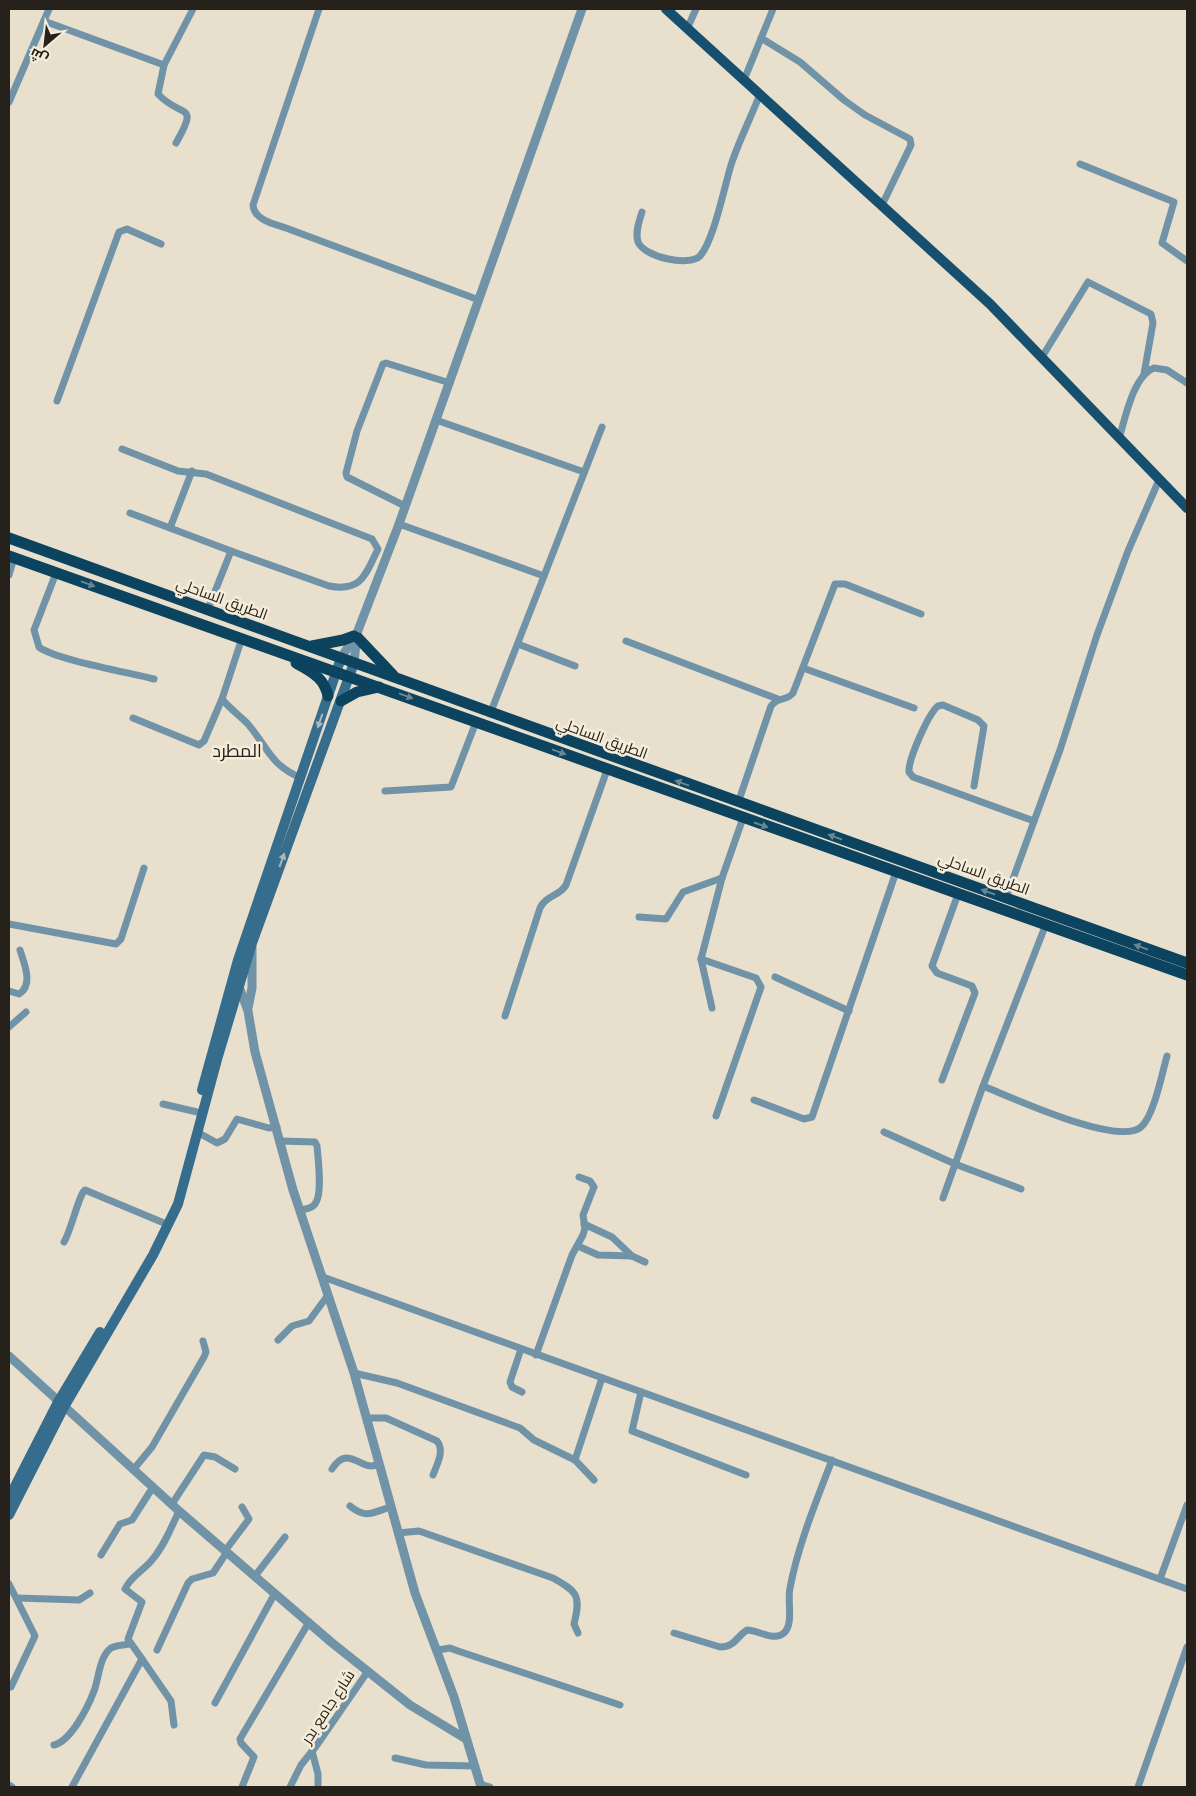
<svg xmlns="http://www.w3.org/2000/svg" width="1196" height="1796" font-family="Figtree,Cairo,sans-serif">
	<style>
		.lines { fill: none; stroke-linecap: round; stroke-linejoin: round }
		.minor { stroke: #7093a8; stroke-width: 7 }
		.tertiary { stroke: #7093a8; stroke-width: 9 }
		.secondary { stroke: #366d8c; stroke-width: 10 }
		.primary { stroke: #16506e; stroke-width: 10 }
		.trunk { stroke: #0c4460; stroke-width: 11 }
		.oneway { fill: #6a8791 }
		.oneway2 { fill: #a9b9bb }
		.labels { text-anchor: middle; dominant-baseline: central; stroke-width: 5; stroke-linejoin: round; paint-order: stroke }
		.street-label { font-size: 15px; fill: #26221b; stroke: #f6ecda }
		.quarter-label { font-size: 18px; fill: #26221b; stroke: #f6ecda }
	</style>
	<rect width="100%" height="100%" fill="#e9dfcd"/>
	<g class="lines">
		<!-- minor -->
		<g class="minor">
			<path d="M319,9L253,205C254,220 274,224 286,228L479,300"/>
			<polyline points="44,21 164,65 193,9"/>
			<polyline points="687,29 696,9"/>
			<polyline points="761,38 800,62 844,100 865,115 910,139 911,145 882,205"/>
			<path d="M164,65L158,94C181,119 200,101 176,143"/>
			<polyline points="744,80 773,9"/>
			<polyline points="9,102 49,9"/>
			<polyline points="1080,164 1174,202 1162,243 1187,261"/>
			<path d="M642,212C639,221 635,233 638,242C644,257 689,267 700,256C714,241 725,183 732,162C740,139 751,117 760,94"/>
			<polyline points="1042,357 1088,282 1151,314 1153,323 1144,374"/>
			<polyline points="57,401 119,232 127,229 161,244"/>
			<polyline points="436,420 584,472"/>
			<path d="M1119,439C1125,419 1133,376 1154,368L1167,370L1187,383"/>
			<path d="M122,449L178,471L206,474L372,539L378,549C365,575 362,592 329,586L231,551L208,609"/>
			<polyline points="405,506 347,477 346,473 357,431 383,364 386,363 450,383"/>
			<polyline points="130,513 231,551"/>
			<polyline points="399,524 544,576 602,427"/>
			<polyline points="170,528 192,471"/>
			<path d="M56,573L34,630L39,647C53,659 131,673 154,679"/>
			<polyline points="9,575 14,558"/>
			<path d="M242,638L222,699C229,708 239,715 247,723C268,747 269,764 301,778"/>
			<polyline points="626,641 778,699"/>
			<polyline points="518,644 575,666"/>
			<polyline points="803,668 914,708"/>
			<polyline points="490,714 544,576"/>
			<polyline points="133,718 199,745 204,741 222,699"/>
			<path d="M974,786L984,726L978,720L943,705L938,706C929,713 908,759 909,772L913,777L1034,821"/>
			<polyline points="385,791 451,787 476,722"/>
			<path d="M738,803L771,706C777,697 787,701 793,693L835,584H845L921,614"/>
			<polyline points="1006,898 1060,750 1097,635 1128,551 1159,480"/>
			<polyline points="639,917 666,919 683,892 722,878"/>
			<polyline points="9,924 116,944 121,939 144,868"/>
			<polyline points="701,959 756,978 761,987 716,1116"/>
			<polyline points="775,977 849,1011"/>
			<path d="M9,991L19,994C34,985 24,963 20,950"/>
			<polyline points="712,1008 701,959 722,878 743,818"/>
			<path d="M505,1016L540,908C546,895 560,896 566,885L607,770"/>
			<polyline points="9,1027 26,1012"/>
			<polyline points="942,1080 975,993 972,986 937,973 932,966 958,894"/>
			<path d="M983,1086C1011,1097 1118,1147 1141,1127C1154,1116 1162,1073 1167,1056"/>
			<polyline points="754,1100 804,1119 812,1117 896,872"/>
			<polyline points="163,1104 197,1112"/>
			<polyline points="884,1132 955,1164 1021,1189"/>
			<polyline points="199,1133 217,1143 225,1139 237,1119 269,1128 277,1127"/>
			<path d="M280,1141L315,1142L317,1146C318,1159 323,1194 315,1204C311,1209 306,1209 301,1210"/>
			<polyline points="943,1198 983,1086 1046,924"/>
			<polyline points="584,1224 612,1237 632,1256"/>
			<path d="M64,1242C71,1231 79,1194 85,1190L164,1223"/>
			<polyline points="578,1246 598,1255 632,1256 645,1262"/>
			<polyline points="323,1277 1187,1589"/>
			<polyline points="278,1340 292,1326 309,1321 328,1295"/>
			<polyline points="521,1349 510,1382 512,1387 522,1392"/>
			<polyline points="536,1355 572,1255 583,1235 585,1228 583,1215 594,1187 590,1181 579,1177"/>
			<polyline points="354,1373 397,1383 520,1428 534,1440 575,1460 594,1480"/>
			<polyline points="641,1392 632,1431 746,1475"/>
			<path d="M368,1418H386L437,1441C445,1451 437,1464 433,1475"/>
			<polyline points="575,1460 602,1378"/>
			<path d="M332,1469C349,1442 362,1474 378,1464"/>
			<polyline points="133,1470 152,1447 204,1357 206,1352 203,1341"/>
			<polyline points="172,1504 204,1455 215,1457 235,1469"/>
			<path d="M350,1506C366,1519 372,1513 390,1507"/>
			<path d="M398,1533L419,1531L553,1578C578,1592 581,1596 574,1624L578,1633"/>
			<polyline points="225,1551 249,1519 242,1507"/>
			<polyline points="101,1555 120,1524 132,1520 153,1487"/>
			<polyline points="255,1576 285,1537"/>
			<polyline points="1160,1579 1187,1505"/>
			<polyline points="9,1584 35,1636 11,1687"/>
			<polyline points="17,1598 79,1600 90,1593"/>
			<path d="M674,1633L720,1647C735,1647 736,1637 747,1630C758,1630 774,1642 784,1633C794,1624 787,1601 790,1588C798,1545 816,1502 832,1460"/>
			<polyline points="157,1650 188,1583 192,1579 213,1573 227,1552"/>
			<polyline points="438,1650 450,1648 458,1651 620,1705"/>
			<polyline points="142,1659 171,1701 174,1725"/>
			<polyline points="215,1703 275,1593"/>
			<path d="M54,1745C71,1741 88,1707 94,1691C99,1678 99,1657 111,1648C116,1645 124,1645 130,1644"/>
			<polyline points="312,1751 318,1774 318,1787"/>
			<polyline points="395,1758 426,1765 475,1766"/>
			<polyline points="480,1784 490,1787"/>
			<polyline points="9,1785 12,1787"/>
			<path d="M72,1787L142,1659L128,1639L142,1602L125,1589C131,1576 143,1571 152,1560C164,1546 171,1528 179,1511"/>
			<polyline points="242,1787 254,1757 241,1743 240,1739 309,1622"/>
			<polyline points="290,1787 301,1765 317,1745 368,1671"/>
			<polyline points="1138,1787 1187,1647"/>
		</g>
		<!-- tertiary -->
		<g class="tertiary">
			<polyline points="341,658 357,633 399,524 582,9"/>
			<polyline points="354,663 357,633"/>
			<polyline points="238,984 248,1011 255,1052 293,1190 354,1373 415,1593 454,1697 481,1787"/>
			<polyline points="248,1008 252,988 252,947"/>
			<polyline points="9,1356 179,1511 331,1642 410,1705 466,1739"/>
		</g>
		<!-- secondary -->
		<g class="secondary">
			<polyline points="202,1090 238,960 341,658"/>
			<polyline points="9,1498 58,1402 100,1332"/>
			<polyline points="9,1515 64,1407 153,1255 178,1204 218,1056 252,943 354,663"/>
		</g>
		<!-- primary -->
		<polyline class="primary" points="666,9 990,304 1187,508"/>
		<!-- trunk -->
		<g class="trunk">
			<path d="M9,538C401,680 794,822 1187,963"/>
			<polyline points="9,556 1187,975"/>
			<polyline points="358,638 393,675"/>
			<polyline points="312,646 343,640 354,636"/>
			<path d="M296,663C311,672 324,677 328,696"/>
			<polyline points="341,701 357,692 379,687"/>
		</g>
	</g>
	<!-- one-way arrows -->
	<defs><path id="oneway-solid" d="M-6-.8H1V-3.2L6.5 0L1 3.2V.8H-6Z" transform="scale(1.25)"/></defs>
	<g class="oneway">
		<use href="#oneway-solid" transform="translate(88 584) rotate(20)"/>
		<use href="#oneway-solid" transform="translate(406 696) rotate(20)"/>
		<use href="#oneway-solid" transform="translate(559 752) rotate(20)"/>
		<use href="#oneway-solid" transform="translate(682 783) rotate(-160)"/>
		<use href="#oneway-solid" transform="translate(761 825) rotate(19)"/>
		<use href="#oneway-solid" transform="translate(835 837) rotate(-160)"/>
		<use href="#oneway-solid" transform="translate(988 892) rotate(-160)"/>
		<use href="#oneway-solid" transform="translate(1141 947) rotate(-160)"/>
	</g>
	<g class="oneway2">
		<use href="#oneway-solid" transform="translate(320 721) rotate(109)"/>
		<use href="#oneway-solid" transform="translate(282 860) rotate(-70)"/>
	</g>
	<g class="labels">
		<!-- street labels -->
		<g class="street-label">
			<text transform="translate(222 599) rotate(20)">الطريق الساحلي</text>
			<text transform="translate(602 738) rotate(20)">الطريق الساحلي</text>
			<text transform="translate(984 874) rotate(20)">الطريق الساحلي</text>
			<text transform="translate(328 1707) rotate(-57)">شارع جامع بدر</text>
		</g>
		<!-- quarter labels -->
		<g class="quarter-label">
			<text x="237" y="751">المطرد</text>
		</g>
	</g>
	<!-- border -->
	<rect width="1196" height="1796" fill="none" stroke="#26221b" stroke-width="20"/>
	<!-- north arrow -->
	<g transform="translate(45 45) rotate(208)" stroke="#f6ecda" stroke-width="4" paint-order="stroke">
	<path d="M0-4L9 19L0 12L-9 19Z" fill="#26221b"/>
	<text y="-8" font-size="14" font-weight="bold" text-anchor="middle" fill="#26221b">ش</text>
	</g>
</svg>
